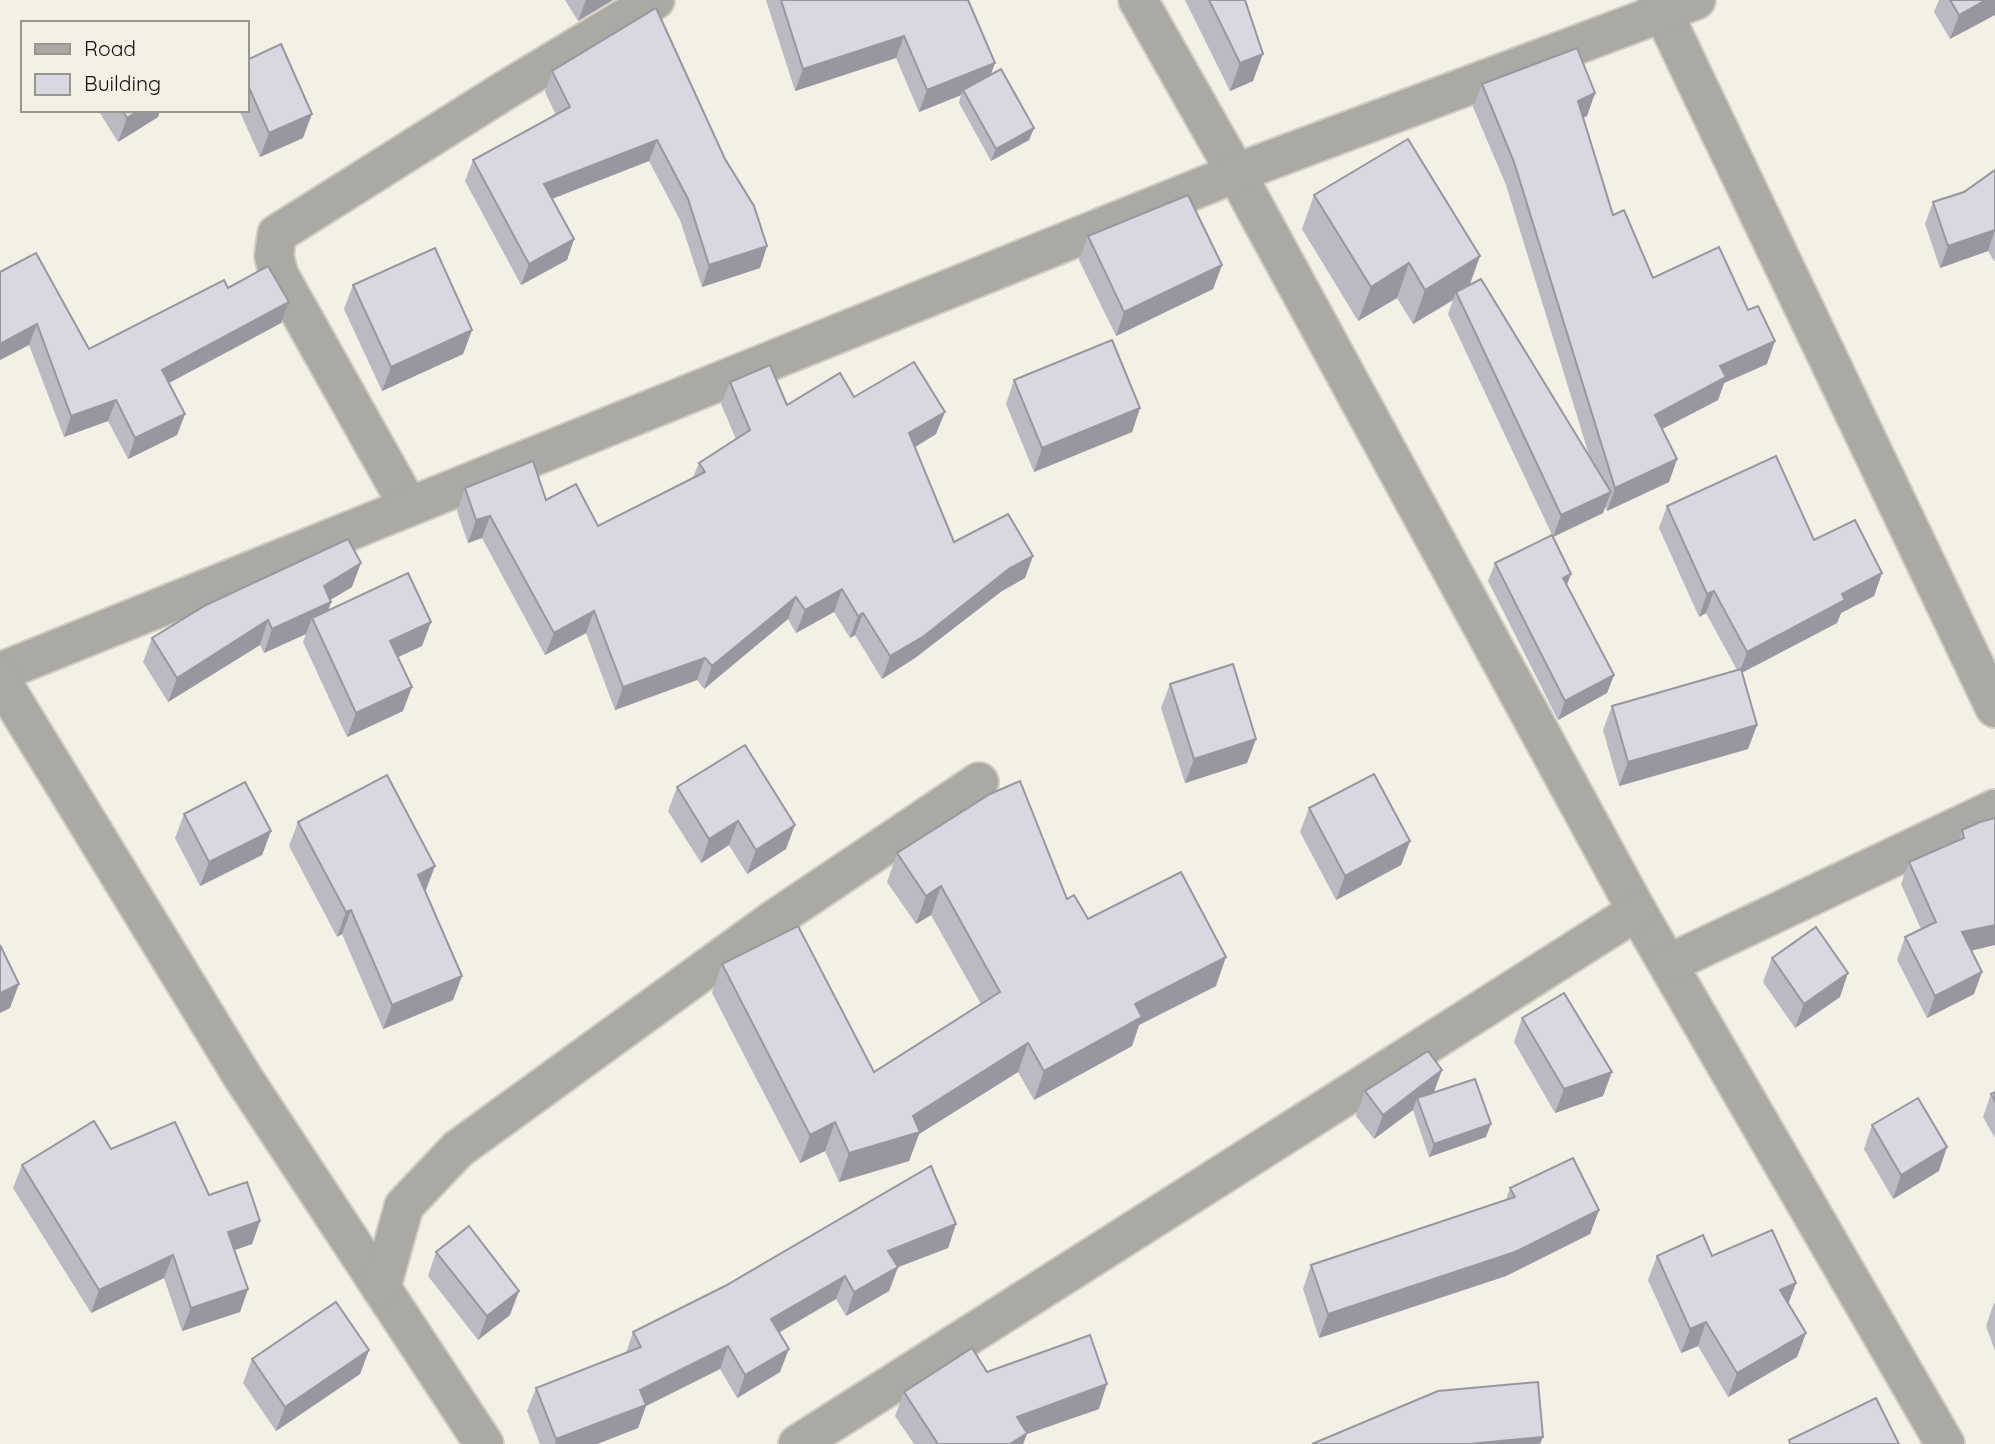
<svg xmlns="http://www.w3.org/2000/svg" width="1995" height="1444" font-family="Quicksand,sans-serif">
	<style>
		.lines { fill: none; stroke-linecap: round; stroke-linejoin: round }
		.minor-casing { stroke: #cfccc2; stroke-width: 42 }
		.minor { stroke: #aaa9a4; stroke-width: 38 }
		.wall { fill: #bbb9c2 }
		.shaded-wall { fill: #98969e }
		.building { fill: #d9d7e2; stroke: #98969e; stroke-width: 2 }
	</style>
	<rect width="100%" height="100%" fill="#f3f0e5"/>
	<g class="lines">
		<defs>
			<g id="minor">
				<polyline points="1138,0 1236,173 1637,911 1945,1444"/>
				<polyline points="1657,0 1995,708"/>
				<polyline points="409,507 279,275 274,256 277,234 504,91 655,0"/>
				<polyline points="0,672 1236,173 1696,0"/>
				<polyline points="0,679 244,1079 484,1444"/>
				<polyline points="1668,964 1995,809"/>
				<polyline points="381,1288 404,1206 458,1149 772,921 979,782"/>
				<polyline points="798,1444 1637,911"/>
			</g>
		</defs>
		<!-- minor casing -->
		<use href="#minor" class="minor-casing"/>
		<!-- minor -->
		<use href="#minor" class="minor"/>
	</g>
	<!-- wall -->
	<g class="wall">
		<polygon points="565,0 613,0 578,21"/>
		<polygon points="766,0 968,0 995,63 990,75 1034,128 1029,140 991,161 959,103 961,95 919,112 896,58 795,91"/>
		<polygon points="1185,0 1245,0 1253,81 1230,91"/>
		<polygon points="1939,0 1995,0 1950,39 1934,12"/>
		<polygon points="247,60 303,138 260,157 239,110 247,110"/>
		<polygon points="552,71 725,159 767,246 760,268 702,287 680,220 649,161 552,199 574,239 567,260 521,285 465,181 473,160 556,115 545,92"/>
		<polygon points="1482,84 1595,93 1587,116 1583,118 1613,215 1653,278 1767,364 1724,383 1718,400 1662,429 1677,459 1669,482 1607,511 1605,507 1603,513 1553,537 1448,314 1453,300 1413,324 1397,298 1358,321 1302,229 1314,195 1480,256 1470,285 1590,458 1506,185 1473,107"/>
		<polygon points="98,110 160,110 158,117 118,142"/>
		<polygon points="1995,170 1995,261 1994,261 1988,251 1940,268 1925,224 1933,202 1964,192"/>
		<polygon points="1088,236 1222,265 1213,289 1116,336 1079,260"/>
		<polygon points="0,272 89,349 228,288 289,302 281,323 169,383 185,414 177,435 128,459 108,421 64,437 29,345 0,360"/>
		<polygon points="353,285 472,330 463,354 382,391 344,309"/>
		<polygon points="1014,380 1140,408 1132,432 1034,472 1006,404"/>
		<polygon points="730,382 787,405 854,397 936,434 915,447 954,542 1025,578 1002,591 915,658 882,679 855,635 850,638 834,612 796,633 788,619 704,689 697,680 615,710 586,633 545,655 482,538 468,543 457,511 465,488 546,500 598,526 693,477 699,463 736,439 721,404"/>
		<polygon points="1667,506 1814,540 1882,573 1874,596 1841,613 1837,623 1742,673 1757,725 1748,749 1619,786 1603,730 1612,706 1737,670 1706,613 1699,617 1659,528"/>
		<polygon points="1495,563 1567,586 1614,675 1607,693 1558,720 1488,581"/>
		<polygon points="352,587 330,600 331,602 328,611 431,622 422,646 398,657 403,711 347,737 303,642 306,634 264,653 260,645 168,702 143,662 152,638"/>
		<polygon points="1170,684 1256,739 1247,763 1185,783 1161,708"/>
		<polygon points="677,787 786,849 747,874 729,845 701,863 668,811"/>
		<polygon points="1309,808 1410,841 1401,865 1336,900 1300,832"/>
		<polygon points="184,814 271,831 262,855 200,886 175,838"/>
		<polygon points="298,822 435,866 425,890 462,976 453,1000 383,1029 342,934 337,937 289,846"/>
		<polygon points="1980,822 1971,951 1974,994 1927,1018 1897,960 1905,937 1921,929 1901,884 1909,862 1959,840 1962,830"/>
		<polygon points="897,853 1067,899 1088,919 1216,986 1139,1025 1132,1046 1034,1100 1018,1072 919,1134 909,1161 839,1182 825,1151 800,1163 712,993 722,964 874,1072 981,1004 931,915 916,924 887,882"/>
		<polygon points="1772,958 1840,997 1795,1028 1763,982"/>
		<polygon points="1522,1018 1603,1096 1555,1113 1514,1042"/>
		<polygon points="1442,1070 1434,1092 1486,1137 1429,1157 1413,1110 1374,1139 1356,1116 1365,1091"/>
		<polygon points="1995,1092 1995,1138 1983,1117 1991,1094"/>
		<polygon points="1872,1125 1939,1171 1893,1199 1864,1149"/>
		<polygon points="111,1149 209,1195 260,1221 252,1244 235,1250 248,1289 240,1312 182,1331 164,1278 91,1313 13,1188 22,1165"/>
		<polygon points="1510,1188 1599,1210 1590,1234 1506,1276 1319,1338 1303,1289 1311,1265 1506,1200"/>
		<polygon points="956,1224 948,1248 898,1267 889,1291 846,1316 836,1299 779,1333 780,1372 737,1398 720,1369 646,1406 638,1428 597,1444 540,1444 527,1411 536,1388 626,1353 633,1332"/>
		<polygon points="436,1252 510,1315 478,1340 428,1276"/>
		<polygon points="1657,1256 1712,1256 1796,1283 1788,1304 1806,1333 1797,1357 1728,1397 1698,1346 1681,1353 1648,1280"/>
		<polygon points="1994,1303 1995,1303 1995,1351 1986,1326"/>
		<polygon points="369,1350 360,1374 276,1431 243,1383 252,1359"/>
		<polygon points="987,1372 1099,1409 1027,1434 1023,1444 914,1444 895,1416 904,1392"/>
	</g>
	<!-- shaded-wall -->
	<g class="shaded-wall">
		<polygon points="586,0 613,0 578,21"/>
		<polygon points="1986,0 1995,0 1995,15 1950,39 1959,15"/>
		<polygon points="904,36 896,58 795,91 803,69"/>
		<polygon points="1263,54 1253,81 1230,91 1240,63"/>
		<polygon points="995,63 987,85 963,90 961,95 919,112 927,90"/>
		<polygon points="1595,93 1587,116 1569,123 1578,101"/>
		<polygon points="140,110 160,110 158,117 118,142 127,118"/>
		<polygon points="312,114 303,138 260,157 269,133"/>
		<polygon points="1034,128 1029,140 991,161 996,149"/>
		<polygon points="657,140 649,161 536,205 544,184"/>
		<polygon points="1995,230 1988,251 1940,268 1948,246"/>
		<polygon points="574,239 567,260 521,285 529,264"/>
		<polygon points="767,246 760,268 702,287 709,265"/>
		<polygon points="1480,256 1467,291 1456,292 1453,300 1413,324 1425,290"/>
		<polygon points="1409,263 1397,298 1358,321 1371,287"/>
		<polygon points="1222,265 1213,289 1116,336 1124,312"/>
		<polygon points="289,302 281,323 154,391 162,370"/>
		<polygon points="37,324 29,345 0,360 0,344"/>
		<polygon points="472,330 463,354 382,391 391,367"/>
		<polygon points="1775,341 1767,364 1724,383 1718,400 1647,437 1655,415 1720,366"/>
		<polygon points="116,400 108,421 64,437 71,416"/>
		<polygon points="1140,408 1132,432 1034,472 1042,448"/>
		<polygon points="945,412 936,434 901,456 909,433"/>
		<polygon points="185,414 177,435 128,459 135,438"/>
		<polygon points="1677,459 1669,482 1607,511 1615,488"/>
		<polygon points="1611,492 1603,513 1553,537 1561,515"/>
		<polygon points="490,516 482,538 468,543 476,520"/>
		<polygon points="1033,556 1025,578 1002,591 915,658 882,679 890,656 1010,568"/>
		<polygon points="361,563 352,587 317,608 331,602 323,626 312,618 306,634 264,653 272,629 324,586"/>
		<polygon points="1882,573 1874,596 1841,613 1837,623 1739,674 1747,652 1842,594"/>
		<polygon points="1571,574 1564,593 1563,578"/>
		<polygon points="842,589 834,612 796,633 805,610"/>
		<polygon points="1714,591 1706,613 1699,617 1707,594"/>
		<polygon points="796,597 788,619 704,689 712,666"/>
		<polygon points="594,611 586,633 545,655 554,633"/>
		<polygon points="863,613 855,635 850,638 858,616"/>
		<polygon points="268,620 260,645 168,702 177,678"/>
		<polygon points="431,622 422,646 381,665 390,641"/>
		<polygon points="705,658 697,680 615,710 623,687"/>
		<polygon points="1614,675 1607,693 1558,720 1565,701"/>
		<polygon points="412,687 403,711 347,737 356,713"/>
		<polygon points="1757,725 1748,749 1619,786 1628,762"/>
		<polygon points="1256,739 1247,763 1185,783 1194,759"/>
		<polygon points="738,821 729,845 701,863 709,839"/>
		<polygon points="795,825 786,849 747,874 756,850"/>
		<polygon points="271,831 262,855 200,886 209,862"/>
		<polygon points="1410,841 1401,865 1336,900 1345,876"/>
		<polygon points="435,866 426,890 410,899 418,875"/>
		<polygon points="941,886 931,915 916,924 926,896"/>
		<polygon points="351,910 342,934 337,937 346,912"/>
		<polygon points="1995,925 1995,945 1954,955 1962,932"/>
		<polygon points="1226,957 1216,986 1139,1025 1132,1046 1034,1100 1044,1071 1135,1004"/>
		<polygon points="1982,972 1974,994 1927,1018 1935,996"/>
		<polygon points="1848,973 1840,997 1795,1028 1804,1004"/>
		<polygon points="462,976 453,1000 383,1029 392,1005"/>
		<polygon points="19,984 10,1008 0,1013 0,993"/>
		<polygon points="1028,1043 1018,1072 919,1134 909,1161 839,1182 849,1153 913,1116"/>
		<polygon points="1442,1070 1433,1094 1417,1098 1413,1110 1374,1139 1383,1115"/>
		<polygon points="1612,1072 1603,1096 1555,1113 1564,1089"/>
		<polygon points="835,1122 825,1151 800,1163 810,1135"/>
		<polygon points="1491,1124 1486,1137 1429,1157 1434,1144"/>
		<polygon points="1947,1147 1939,1171 1893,1199 1901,1175"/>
		<polygon points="1599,1210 1590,1234 1506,1276 1319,1338 1328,1314"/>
		<polygon points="260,1221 252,1244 220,1255 228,1232"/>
		<polygon points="956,1224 948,1248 880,1274 888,1251"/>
		<polygon points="173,1255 164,1278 91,1313 99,1290"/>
		<polygon points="898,1267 889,1291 846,1316 854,1292"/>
		<polygon points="845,1276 836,1299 762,1342 771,1319"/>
		<polygon points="1796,1283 1787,1307 1780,1290"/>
		<polygon points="248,1289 240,1312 182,1331 191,1308"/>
		<polygon points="519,1291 510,1315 478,1340 487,1316"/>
		<polygon points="1706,1322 1698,1346 1681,1353 1690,1329"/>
		<polygon points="1806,1333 1797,1357 1728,1397 1737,1373"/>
		<polygon points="728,1346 720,1369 646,1406 638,1428 597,1444 555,1444 556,1439 640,1390"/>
		<polygon points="789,1349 780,1372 737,1398 745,1375"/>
		<polygon points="369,1350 360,1374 276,1431 285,1407"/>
		<polygon points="1107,1384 1099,1409 1027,1434 1023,1444 1010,1444 1017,1417"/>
		<polygon points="1543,1437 1540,1444 1469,1444"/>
	</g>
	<!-- building -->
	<g class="building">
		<polygon points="781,0 968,0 995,63 927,90 904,36 803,69"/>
		<polygon points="1209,0 1245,0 1263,54 1240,63"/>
		<polygon points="1950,0 1986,0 1959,15"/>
		<polygon points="656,8 725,159 754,206 767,246 709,265 688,199 657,140 544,184 574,239 529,264 473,160 570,107 552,71"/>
		<polygon points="281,44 312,114 269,133 247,83 247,60"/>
		<polygon points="1577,48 1595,93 1578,101 1613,215 1624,210 1653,278 1719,247 1748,310 1758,306 1775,341 1720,366 1726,377 1655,415 1677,459 1615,488 1514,162 1482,84"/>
		<polygon points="1001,69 1034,128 996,149 963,90"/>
		<polygon points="122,110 140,110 127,118"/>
		<polygon points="1408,139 1480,256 1425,290 1409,263 1371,287 1314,195"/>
		<polygon points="1995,170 1995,230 1948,246 1933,202 1964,192"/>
		<polygon points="1188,195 1222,265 1124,312 1088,236"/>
		<polygon points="435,248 472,330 391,367 353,285"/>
		<polygon points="36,253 89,349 224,280 228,288 268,266 289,302 162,370 185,414 135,438 116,400 71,416 37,324 0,344 0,272"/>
		<polygon points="1481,279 1611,492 1561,515 1456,292"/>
		<polygon points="1112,340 1140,408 1042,448 1014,380"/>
		<polygon points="914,362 945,412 909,433 954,542 1008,514 1033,556 1010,568 924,636 890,656 863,613 858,616 842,589 805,610 796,597 712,666 705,658 623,687 594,611 554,633 490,516 476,520 465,488 533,461 546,500 576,484 598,526 705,472 699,463 750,430 730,382 770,365 787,405 840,373 854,397"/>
		<polygon points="1776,456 1814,540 1855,520 1882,573 1842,594 1845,600 1747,652 1714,591 1707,594 1667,506"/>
		<polygon points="1552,535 1571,574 1563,578 1614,675 1565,701 1495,563"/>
		<polygon points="348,539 361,563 324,586 331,602 272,629 268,620 177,678 152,638 206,605"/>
		<polygon points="408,573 431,622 390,641 412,687 356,713 312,618"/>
		<polygon points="1233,664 1256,739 1194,759 1170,684"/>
		<polygon points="1741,669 1757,725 1628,762 1612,706"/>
		<polygon points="745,745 795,825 756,850 738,821 709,839 677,787"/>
		<polygon points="1374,774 1410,841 1345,876 1309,808"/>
		<polygon points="387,775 435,866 418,875 462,976 392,1005 351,910 346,912 298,822"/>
		<polygon points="1020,781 1067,899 1074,895 1088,919 1181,872 1226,957 1135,1004 1142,1017 1044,1071 1028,1043 913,1116 920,1132 849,1153 835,1122 810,1135 722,964 798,926 874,1072 1000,992 941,886 926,896 897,853 990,794"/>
		<polygon points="245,782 271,831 209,862 184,814"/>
		<polygon points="1995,818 1995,925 1962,932 1982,972 1935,996 1905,937 1936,922 1909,862 1964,838 1962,830 1980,822"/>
		<polygon points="1816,927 1848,973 1804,1004 1772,958"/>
		<polygon points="0,945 19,984 0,993"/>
		<polygon points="1564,993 1612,1072 1564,1089 1522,1018"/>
		<polygon points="1428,1051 1442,1070 1383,1115 1365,1091"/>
		<polygon points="1475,1079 1491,1124 1434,1144 1417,1098"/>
		<polygon points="1995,1092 1995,1101 1991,1094"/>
		<polygon points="1918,1098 1947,1147 1901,1175 1872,1125"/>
		<polygon points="94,1121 111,1149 175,1122 209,1195 247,1182 260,1221 228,1232 248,1289 191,1308 173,1255 99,1290 22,1165"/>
		<polygon points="1573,1158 1599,1210 1515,1252 1328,1314 1311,1265 1515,1197 1510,1188"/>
		<polygon points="931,1166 956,1224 888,1251 898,1267 854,1292 845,1276 771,1319 789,1349 745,1375 728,1346 640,1390 646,1405 556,1439 536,1388 641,1347 633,1332 725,1286"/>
		<polygon points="469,1226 519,1291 487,1316 436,1252"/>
		<polygon points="1772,1230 1796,1283 1780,1290 1806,1333 1737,1373 1706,1322 1690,1329 1657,1256 1703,1235 1712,1256"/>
		<polygon points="336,1302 369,1350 285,1407 252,1359"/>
		<polygon points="1090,1335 1107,1384 1017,1417 1027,1433 1010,1444 938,1444 904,1392 972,1348 987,1372"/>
		<polygon points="1538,1382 1543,1437 1469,1444 1312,1444 1438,1391"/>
		<polygon points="1876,1398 1899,1444 1790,1444 1789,1440"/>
	</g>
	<!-- legend -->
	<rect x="21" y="21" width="228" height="91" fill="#f3f0e5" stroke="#98968e" stroke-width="2"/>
	<rect x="35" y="44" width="35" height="10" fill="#aaa9a4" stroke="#98968e" stroke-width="2"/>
	<text x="84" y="56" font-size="21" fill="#10100c">Road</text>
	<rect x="35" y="74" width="35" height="21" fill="#d9d7e2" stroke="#98968e" stroke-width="2"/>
	<text x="84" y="91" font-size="21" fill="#10100c">Building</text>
</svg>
